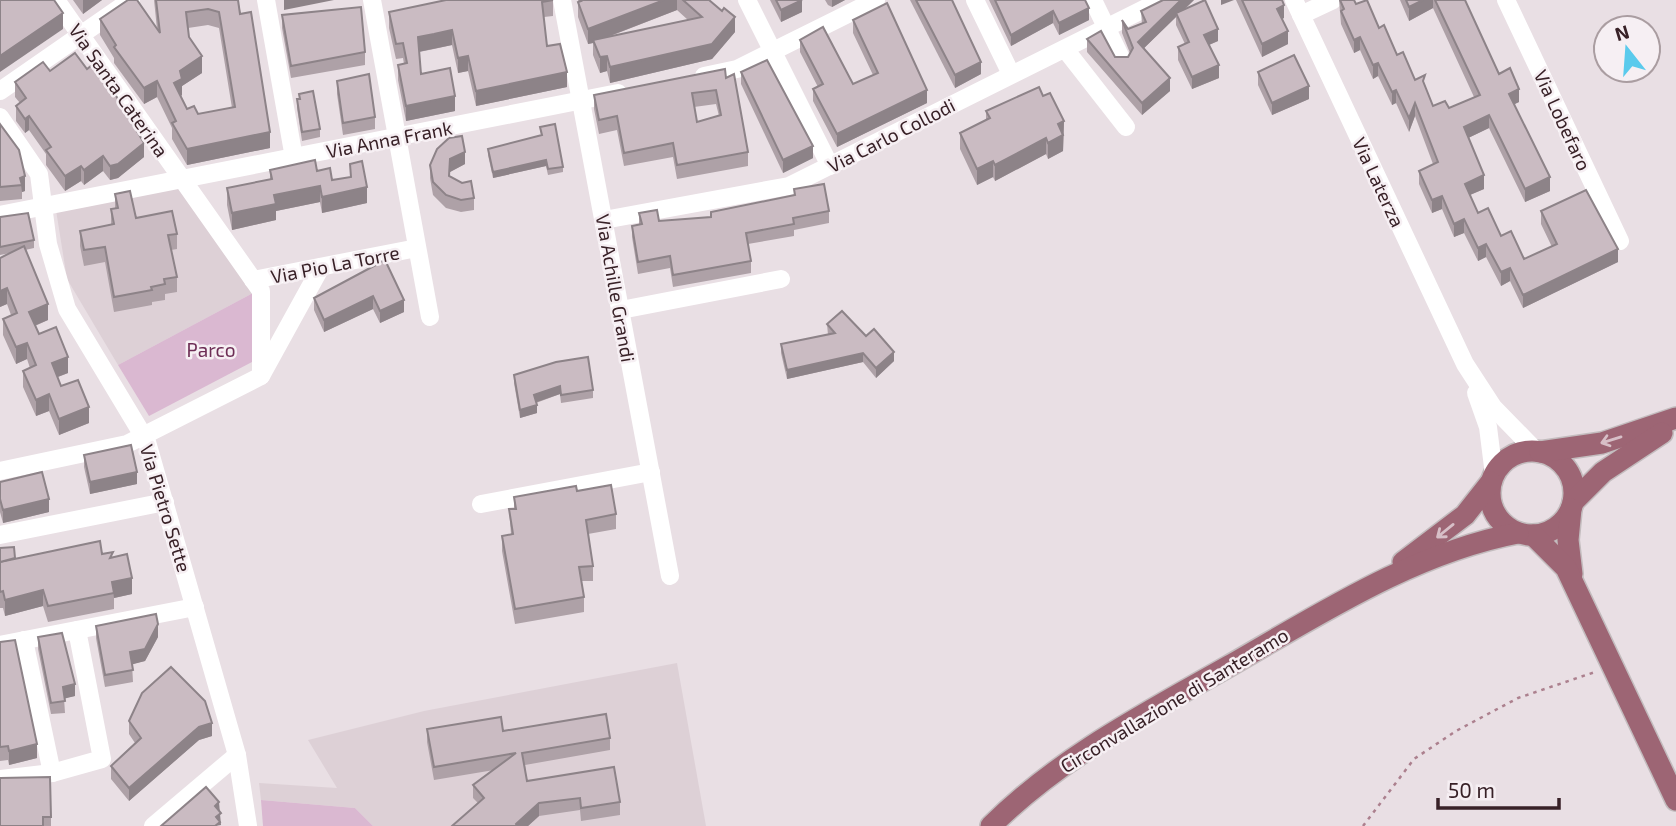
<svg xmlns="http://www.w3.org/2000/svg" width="1676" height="826" font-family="'Exo 2',sans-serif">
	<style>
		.built { fill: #ddd0d6 }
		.green { fill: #dab8d1 }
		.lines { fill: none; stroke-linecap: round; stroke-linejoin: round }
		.major-casing { stroke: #c3bcbe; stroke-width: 24 }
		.path { stroke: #ac808e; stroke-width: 2.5; stroke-dasharray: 3.5 5; stroke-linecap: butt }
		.minor { stroke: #fff; stroke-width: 18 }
		.major { stroke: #9d6574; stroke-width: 21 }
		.wall { fill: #aea1a7; fill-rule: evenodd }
		.shaded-wall { fill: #8d8388 }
		.building { fill: #cabbc2; stroke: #8d8388; stroke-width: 2; fill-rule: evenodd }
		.oneway { stroke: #d7bfc7 }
		.labels { text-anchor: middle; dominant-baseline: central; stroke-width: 5; stroke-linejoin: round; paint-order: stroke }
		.street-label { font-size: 19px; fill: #382127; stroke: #f6eff3 }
		.park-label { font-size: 19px; fill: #6d2d55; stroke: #f6eff3 }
	</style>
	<rect width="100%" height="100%" fill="#e9dfe4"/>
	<!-- built -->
	<g class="built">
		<polygon points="180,186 253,293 118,365 67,279 56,210"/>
		<polygon points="677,663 706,826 373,826 355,808 261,800 259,783 337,788 308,740 424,711"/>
	</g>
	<!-- green -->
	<g class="green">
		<polygon points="253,293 252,362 149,416 118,365"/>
		<polygon points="261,800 355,808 373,826 263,826"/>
	</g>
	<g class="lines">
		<defs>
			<g id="major">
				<circle cx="1532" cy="493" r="42"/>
				<polyline points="1540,452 1602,443 1676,418"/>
				<polyline points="1573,502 1603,472 1662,433"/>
				<polyline points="1571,509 1568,540 1572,574"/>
				<polyline points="1533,535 1566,568 1676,800"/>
				<polyline points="1403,562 1465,515 1491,482"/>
				<path d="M991,826C1059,758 1146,713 1229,666C1320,614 1413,553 1518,533"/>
			</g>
		</defs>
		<!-- major casing -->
		<use href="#major" class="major-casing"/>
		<!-- path -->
		<polyline class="path" points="1363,826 1414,759 1456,731 1518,698 1595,672"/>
		<!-- minor -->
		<g class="minor">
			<polyline points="56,0 261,291 261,376"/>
			<polyline points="266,0 294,158"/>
			<polyline points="372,0 430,317"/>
			<polyline points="562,0 670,576"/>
			<polyline points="747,0 830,166"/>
			<polyline points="975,0 1011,74"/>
			<polyline points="1093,0 1122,60"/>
			<polyline points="1294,0 1465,364 1493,407 1536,451"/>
			<polyline points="1506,0 1620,241"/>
			<polyline points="1301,15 1333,0"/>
			<polyline points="1065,49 1126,127"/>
			<polyline points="704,76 737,69 876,0"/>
			<polyline points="0,91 131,0"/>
			<polyline points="0,117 39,174 48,244 67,309 147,442 237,755 248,826"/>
			<polyline points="0,215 618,93"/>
			<polyline points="604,220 789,186 1162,0"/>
			<polyline points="253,280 417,248"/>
			<polyline points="621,310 781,279"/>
			<polyline points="1476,393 1488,427 1494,475"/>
			<polyline points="0,471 127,444 261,376 321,267"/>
			<polyline points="481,504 651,472"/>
			<polyline points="0,535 165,502"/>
			<polyline points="24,640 52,773"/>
			<polyline points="0,645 195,607"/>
			<polyline points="0,779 52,773 102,759 77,630"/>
			<polyline points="153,826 237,755"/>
		</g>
		<!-- major -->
		<use href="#major" class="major"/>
	</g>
	<!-- wall -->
	<g class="wall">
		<polygon points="73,0 102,0 83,14"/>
		<path d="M154,0H238L270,148L187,165L172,139V128L157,97L144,104L114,63V58L100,35V19L157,29ZM208,25L219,28L232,108L198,114L187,109L181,96L182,95V86L202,73L189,37L188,28Z"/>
		<polygon points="553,0 553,16 544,17 547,46 567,87 476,106 468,71 458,73 452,45 434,49 419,52 421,74 455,111 406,121 398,80 398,65 404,64 403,58 396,59 389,28 389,12"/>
		<path d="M578,0H709L735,32L712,59L610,83L607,71L600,73L593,55V43L588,44L578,17ZM677,10L688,20L608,37Z"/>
		<polygon points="770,0 802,0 802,12 781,22"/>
		<polygon points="825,0 845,0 832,7 828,5"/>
		<polygon points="910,0 952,0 981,74 955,88"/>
		<polygon points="989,0 1085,0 1089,20 1059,35 1053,23 1011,46"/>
		<polygon points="1194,0 1185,9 1218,41 1209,45 1219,78 1192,89 1178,60 1178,47 1185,44 1176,25 1176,17 1144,48 1170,91 1142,115 1087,52 1087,39 1115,57 1128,57 1130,53 1122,33 1122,20 1128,29 1142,24 1141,11"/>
		<polygon points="1236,0 1282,0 1284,18 1282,19 1288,44 1262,57"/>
		<polygon points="1339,0 1354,0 1356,4 1379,28 1415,80 1425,86 1433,106 1449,108 1474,97 1433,8 1409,21 1400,0 1465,0 1499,74 1519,102 1514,104 1550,191 1525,202 1489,128 1468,138 1484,189 1470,195 1478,213 1524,259 1552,247 1541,224 1541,211 1618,262 1523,308 1510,281 1501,286 1486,257 1478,261 1464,233 1454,237 1442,209 1432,213 1419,184 1419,171 1433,164 1415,116 1409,132 1396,103 1392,105 1378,76 1373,79 1360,50 1354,53 1341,24"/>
		<polygon points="282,15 365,52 365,65 291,78 282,28"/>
		<polygon points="853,20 927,103 837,147 813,101 813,89 818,87 800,52 800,40 853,84 873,75 853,33"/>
		<polygon points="50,71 144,157 118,178 110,180 103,171 84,185 81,181 65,191 46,165 46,154 29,130 25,133 16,121 16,106 20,103 15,97 15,82"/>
		<polygon points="741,72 813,158 783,173 741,84"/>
		<polygon points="1258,72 1309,99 1272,115 1258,85"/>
		<path d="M726,78L748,152V166L677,179L673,157L624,166L617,130L599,134L594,109V95ZM716,104L719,116L697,122L694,107Z"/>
		<polygon points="337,81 375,117 375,129 343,135 337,94"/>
		<polygon points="299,94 320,129 320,137 302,141 297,108 297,99 299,99"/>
		<polygon points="1043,96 1064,121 1063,151 1048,159 1046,154 995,181 993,177 977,185 960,149 960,133 986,120 986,111"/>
		<polygon points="0,124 25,191 22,192 22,199 0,201"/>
		<polygon points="540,127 563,167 563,172 548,175 546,166 493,178 488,155 488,149 541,135"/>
		<polygon points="350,164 367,203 322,213 320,202 276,211 276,220 232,230 227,205 227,188 270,179 270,170 317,171 332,180 350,177"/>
		<polygon points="465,164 450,172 450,176 474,198 474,210 461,212 446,208 433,195 430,178 430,165"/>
		<polygon points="794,189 829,211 829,223 794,230 794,236 748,244 751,261 751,273 673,287 670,268 638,274 632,237 632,226 639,224 639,213 659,221 711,217 711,212 794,195"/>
		<polygon points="115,194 136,218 177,234 177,249 171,250 177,277 177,292 165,294 165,300 152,302 152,305 114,312 105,262 84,266 80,246 80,231 111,225 111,209 115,209"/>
		<polygon points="0,217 34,240 34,248 25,250 48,320 35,326 39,334 68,373 58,377 61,386 89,423 59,435 49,411 36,416 23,387 23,371 30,368 27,359 16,364 3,335 3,319 11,315 7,304 0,307 0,258 10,253 0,255"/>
		<polygon points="385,260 404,312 380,323 373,309 324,332 314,310 314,298"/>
		<polygon points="827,324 866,336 894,361 876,378 863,362 787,379 781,353 781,344 828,335"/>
		<polygon points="514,375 593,390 593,398 561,403 560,394 536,403 537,413 520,418 514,383"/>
		<polygon points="84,455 137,484 90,494 84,467"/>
		<polygon points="0,482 49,512 3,523 0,512"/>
		<polygon points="577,491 616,514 616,529 588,534 593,566 593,581 581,581 584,597 584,612 515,624 502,551 502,536 511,534 509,509 514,509 514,497"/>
		<polygon points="0,548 15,559 102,554 113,557 132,594 114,598 114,609 48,622 43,606 5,616 3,608 0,608"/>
		<polygon points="96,626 158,637 145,661 132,664 133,682 105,687 96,638"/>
		<polygon points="38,637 75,696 64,698 65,713 51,714 38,649"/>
		<polygon points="0,642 37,758 9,765 8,760 0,761"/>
		<polygon points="129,721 212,736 199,740 129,801 111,779 111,766 135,743 129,734"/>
		<polygon points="427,729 503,731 610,738 610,750 525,765 527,781 620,802 620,815 581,821 580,810 539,816 528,826 452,826 478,803 473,798 473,785 494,770 434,780 427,742"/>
		<polygon points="0,778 51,817 51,826 0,826"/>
	</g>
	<!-- shaded-wall -->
	<g class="shaded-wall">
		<polygon points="83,0 102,0 83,14"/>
		<polygon points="284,0 334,0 284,10"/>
		<polygon points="664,0 677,0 677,10 594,42 593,40 593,43 588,44 588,29"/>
		<polygon points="802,0 802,12 781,22 781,10"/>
		<polygon points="832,0 845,0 832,7"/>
		<polygon points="1181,0 1194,0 1177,16 1176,13 1176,17 1138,54 1138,42"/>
		<polygon points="1221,0 1234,0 1221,5"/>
		<polygon points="1423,0 1433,0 1433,8 1409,21 1409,7"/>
		<polygon points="1284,5 1284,18 1277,21 1277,9"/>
		<polygon points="1089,8 1089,20 1059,35 1059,23"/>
		<polygon points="1053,11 1053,23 1011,46 1011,35"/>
		<polygon points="63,13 63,29 0,72 0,56"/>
		<polygon points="735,17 735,32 712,59 610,83 610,67"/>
		<polygon points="1218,29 1218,41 1204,47 1204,35"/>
		<polygon points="452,30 452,45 418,52 418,37"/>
		<polygon points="1288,31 1288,44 1262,57 1262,44"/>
		<polygon points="1360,37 1360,50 1354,53 1354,40"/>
		<polygon points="202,56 202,73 182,86 182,95 174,99 174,83 180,71"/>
		<polygon points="468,56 468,71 458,73 458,58"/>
		<polygon points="607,56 607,71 600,73 600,57"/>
		<polygon points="981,62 981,74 955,88 955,75"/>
		<polygon points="1378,63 1378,76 1373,79 1373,65"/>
		<polygon points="1219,65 1219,78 1192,89 1192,77"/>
		<polygon points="567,72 567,87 476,106 476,91"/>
		<polygon points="1170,78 1170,91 1142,115 1142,103"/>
		<polygon points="157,81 157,97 144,104 144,88"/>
		<polygon points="1309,86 1309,99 1272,115 1272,103"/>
		<polygon points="1519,89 1519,102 1509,107 1509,94"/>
		<polygon points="927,90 927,103 837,147 837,134"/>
		<polygon points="1396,90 1396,103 1392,105 1392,92"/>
		<polygon points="455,96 455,111 406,121 406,106"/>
		<polygon points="1415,103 1415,116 1409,132 1409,118"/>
		<polygon points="1489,115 1489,128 1464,140 1464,127"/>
		<polygon points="29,116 29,130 25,133 25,119"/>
		<polygon points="1064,121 1063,151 1048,159 1048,143 1058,124"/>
		<polygon points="270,132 270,148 187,165 187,149"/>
		<polygon points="1046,138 1046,154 995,181 995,165"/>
		<polygon points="144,143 144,157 118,178 110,180 110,166"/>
		<polygon points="813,146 813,158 783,173 783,160"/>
		<polygon points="465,152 465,164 450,172 449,189 450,159"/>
		<polygon points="103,156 103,171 84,185 84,170"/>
		<polygon points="546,160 546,166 493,178 493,172"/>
		<polygon points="993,161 993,177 977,185 977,169"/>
		<polygon points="81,166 81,181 65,191 65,176"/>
		<polygon points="1484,175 1484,189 1465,197 1465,184"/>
		<polygon points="25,176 25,191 22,192 20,178"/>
		<polygon points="1550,177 1550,191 1525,202 1525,189"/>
		<polygon points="320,186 320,202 276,211 276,220 232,230 232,213 274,195"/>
		<polygon points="367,187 367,203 322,213 322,197"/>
		<polygon points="1442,196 1442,209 1432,213 1432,200"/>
		<polygon points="1464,219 1464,233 1454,237 1454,224"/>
		<polygon points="1486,244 1486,257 1478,261 1478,248"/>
		<polygon points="1618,249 1618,262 1523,308 1523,295"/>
		<polygon points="1510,268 1510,281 1501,286 1501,272"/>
		<polygon points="7,288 7,304 0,307 0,291"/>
		<polygon points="373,296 373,309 324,332 324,320"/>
		<polygon points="404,300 404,312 380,323 380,311"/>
		<polygon points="48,304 48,320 29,328 29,312"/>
		<polygon points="27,343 27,359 16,364 16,347"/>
		<polygon points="894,352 894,361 876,378 876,368"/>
		<polygon points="863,353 863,362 787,379 787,370"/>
		<polygon points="68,357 68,373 52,379 52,363"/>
		<polygon points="560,386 560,394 534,403 534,395"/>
		<polygon points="49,394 49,411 36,416 36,400"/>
		<polygon points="537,405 537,413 520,418 520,410"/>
		<polygon points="89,407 89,423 59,435 59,419"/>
		<polygon points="137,472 137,484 90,494 90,482"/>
		<polygon points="49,499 49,512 3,523 3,510"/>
		<polygon points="132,578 132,594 114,598 112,582"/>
		<polygon points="43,590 43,606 5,616 5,600"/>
		<polygon points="158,624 158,637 145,661 130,665 130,652"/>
		<polygon points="75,684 75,696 63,699 63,687"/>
		<polygon points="212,723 212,736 199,740 129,801 129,788 199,727"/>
		<polygon points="37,744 37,758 9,765 9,751"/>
		<polygon points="219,802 221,825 215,826 215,806"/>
		<polygon points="539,803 539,816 528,826 516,826 516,824"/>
	</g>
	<!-- building -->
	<g class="building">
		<polygon points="0,0 54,0 63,13 0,56"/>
		<path d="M128,0H137L160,33L156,0H238L240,14L251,12L270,132L187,149L172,123L176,121L157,81L144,88L114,47L116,45L100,19ZM208,9L219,12L235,107L198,114L194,106L187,109L174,83L182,79L180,71L202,56L189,37L186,12Z"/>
		<polygon points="446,0 553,0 542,2 547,46 560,44 567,72 476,91 468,56 458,58 452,30 434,34 418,37 421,74 450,68 455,96 406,106 398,65 407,63 403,43 396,44 389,12"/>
		<polygon points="580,0 664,0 588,29 578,2 581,1"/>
		<polygon points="683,0 709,0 722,11 724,8 735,17 712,44 610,67 607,56 600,57 593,40 702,17"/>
		<polygon points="776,0 802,0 781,10"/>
		<polygon points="916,0 952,0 981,62 955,75"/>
		<polygon points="995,0 1085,0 1089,8 1059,23 1053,11 1011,35"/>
		<polygon points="1163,0 1181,0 1138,42 1170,78 1142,103 1087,39 1101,31 1115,57 1128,57 1133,48 1122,20 1128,29 1146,22 1141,11"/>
		<polygon points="1205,0 1218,29 1204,35 1219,65 1192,77 1178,47 1189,42 1176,13"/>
		<polygon points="1242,0 1282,0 1284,5 1277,9 1288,31 1262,44"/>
		<polygon points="1340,0 1354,0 1356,4 1367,0 1379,28 1384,25 1397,55 1403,52 1415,80 1425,75 1423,81 1433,106 1445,101 1449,108 1480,95 1435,0 1465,0 1499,74 1510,68 1519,89 1509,94 1550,177 1525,189 1489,115 1464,127 1484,175 1465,184 1478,213 1488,208 1501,236 1511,231 1524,259 1557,244 1541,211 1586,190 1618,249 1523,295 1510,268 1501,272 1486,244 1478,248 1464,219 1454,224 1442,196 1432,200 1419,171 1438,162 1415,103 1409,118 1396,90 1392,92 1378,63 1373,65 1360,37 1354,40 1341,11 1344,9"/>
		<polygon points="1406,0 1423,0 1409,7"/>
		<polygon points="887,3 927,90 837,134 813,89 823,84 800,40 823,27 853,84 878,73 853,20"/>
		<polygon points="361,7 365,52 291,66 282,15"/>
		<polygon points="75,53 87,69 96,62 144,143 118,164 110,166 103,156 84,170 81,166 65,176 46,150 51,147 29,116 25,119 16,106 26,98 15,82 43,62 50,71"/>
		<polygon points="1294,55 1309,86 1272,103 1258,72"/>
		<polygon points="767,60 813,146 783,160 741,72"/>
		<path d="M725,69L726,78L734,74L748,152L677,165L673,143L624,153L617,116L599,120L594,95ZM716,90L721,115L697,122L692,93Z"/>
		<polygon points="369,74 375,117 343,123 337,81"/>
		<polygon points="1039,87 1043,96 1050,93 1064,121 1058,124 1063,135 1048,143 1046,138 995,165 993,161 977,169 960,133 990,118 986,111"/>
		<polygon points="313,91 320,129 302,132 297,99 300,99 299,94"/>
		<polygon points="0,124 19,150 25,176 20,178 22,185 0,187"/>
		<polygon points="555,124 563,167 548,169 546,160 493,172 488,149 542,135 540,127"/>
		<polygon points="462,136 465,152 450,159 449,176 462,183 471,181 474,198 461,200 446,195 433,182 430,165 437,149 449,138"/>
		<polygon points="315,160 317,171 330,168 332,180 351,177 350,164 362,161 367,187 322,197 320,186 274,195 276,204 232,213 227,188 272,179 270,170"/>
		<polygon points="824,184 829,211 793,218 794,224 746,233 751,261 673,275 670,256 638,262 632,226 642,224 639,213 657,210 659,221 711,217 711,212 795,195 794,189"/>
		<polygon points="130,191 136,218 172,211 177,234 168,235 177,277 164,279 165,284 151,287 152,290 114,297 105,247 84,250 80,231 114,224 111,209 118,208 115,194"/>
		<polygon points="28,213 34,240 0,247 0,217"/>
		<polygon points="24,246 48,304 29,312 39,334 56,327 68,357 52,363 61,386 78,380 89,407 59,419 49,394 36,400 23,371 36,365 27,343 16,347 3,319 17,313 7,288 0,291 0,258"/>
		<polygon points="385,260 404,300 380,311 373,296 324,320 314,298"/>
		<polygon points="842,311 866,336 874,329 894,352 876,368 863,353 787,370 781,344 835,333 827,324"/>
		<polygon points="588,357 593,390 561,395 560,386 534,395 537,405 520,410 514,375 556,362"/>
		<polygon points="131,445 137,472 90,482 84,455"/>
		<polygon points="42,472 49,499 3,510 0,499 0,482"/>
		<polygon points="611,485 616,514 586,520 593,566 579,567 584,597 515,609 502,536 513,534 509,509 516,509 514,497 576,486 577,491"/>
		<polygon points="100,541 102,554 113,552 110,558 127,554 132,578 112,582 114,593 48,606 43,590 5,600 3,591 0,592 0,562"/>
		<polygon points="14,547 15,558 0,562 0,548"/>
		<polygon points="156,614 158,624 145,649 130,652 133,670 105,675 96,626"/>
		<polygon points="62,633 75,684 63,687 65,701 51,703 38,637"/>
		<polygon points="15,640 37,744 9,751 8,746 0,747 0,642"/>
		<polygon points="171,667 205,701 212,723 199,727 129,788 111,766 141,738 129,721 142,693"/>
		<polygon points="606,714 610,738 522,753 527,781 614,767 620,802 581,808 580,798 539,803 516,824 517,826 452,826 484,798 473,785 516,753 434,767 427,729 501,717 503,731"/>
		<polygon points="50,777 51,817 43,817 43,826 0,826 0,778"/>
		<polygon points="206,787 219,802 215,806 221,813 216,817 220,822 215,826 161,826"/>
	</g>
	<!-- one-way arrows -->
	<defs><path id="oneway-shaft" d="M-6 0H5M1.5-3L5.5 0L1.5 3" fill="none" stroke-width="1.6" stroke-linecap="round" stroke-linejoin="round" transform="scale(1.75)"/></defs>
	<g class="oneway">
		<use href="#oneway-shaft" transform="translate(1611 440) rotate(163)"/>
		<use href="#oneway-shaft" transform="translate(1445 531) rotate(141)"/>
	</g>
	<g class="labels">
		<!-- street labels -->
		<g class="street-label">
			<text transform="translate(119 90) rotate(55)">Via Santa Caterina</text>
			<text transform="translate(1563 120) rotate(65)">Via Lobefaro</text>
			<text transform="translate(891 135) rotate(-27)">Via Carlo Collodi</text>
			<text transform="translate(389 139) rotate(-11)">Via Anna Frank</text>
			<text transform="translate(1379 182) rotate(65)">Via Laterza</text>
			<text transform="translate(335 264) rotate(-11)">Via Pio La Torre</text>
			<text transform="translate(616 288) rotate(80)">Via Achille Grandi</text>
			<text transform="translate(166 508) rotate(73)">Via Pietro Sette</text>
			<text transform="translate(1174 700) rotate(-31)">Circonvallazione di Santeramo</text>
		</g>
		<!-- park labels -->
		<g class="park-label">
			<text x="211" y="349">Parco</text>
		</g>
	</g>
	<!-- north arrow -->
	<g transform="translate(1627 49) rotate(343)"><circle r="33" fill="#f6eff3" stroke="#aa9da1" stroke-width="2"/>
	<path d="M0-5L12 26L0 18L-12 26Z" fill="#5acaec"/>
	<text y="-10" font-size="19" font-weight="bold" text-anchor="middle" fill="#382127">N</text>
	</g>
	<!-- scale -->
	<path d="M1438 798v10h121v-10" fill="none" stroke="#382127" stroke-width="3.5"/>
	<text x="1448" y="798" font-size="21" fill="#382127" stroke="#f6eff3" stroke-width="5" paint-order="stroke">50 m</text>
</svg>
